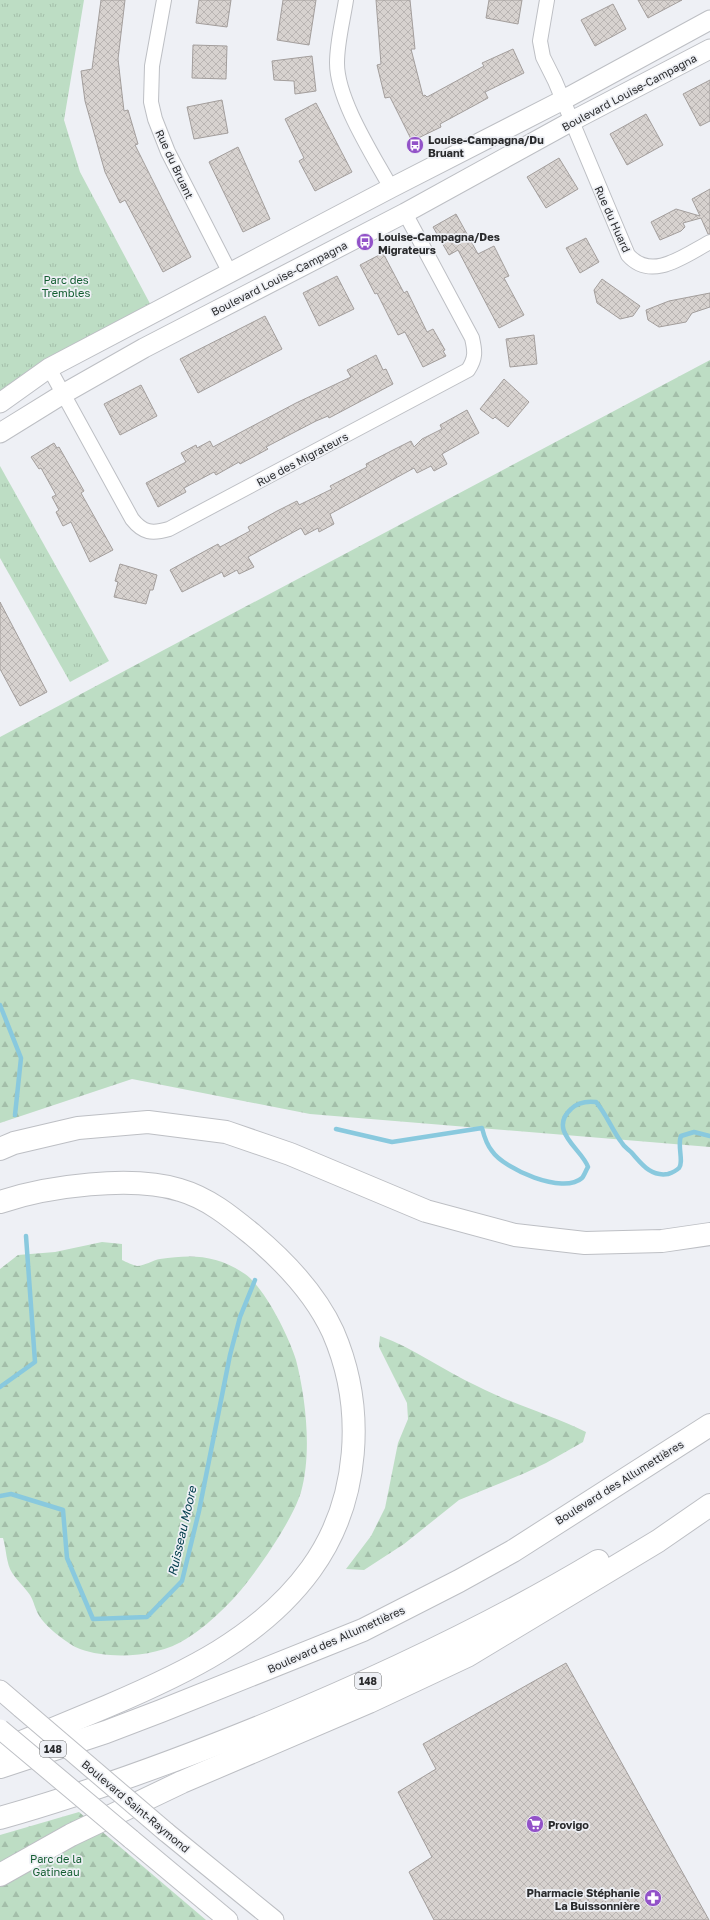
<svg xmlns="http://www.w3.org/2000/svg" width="710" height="1920" font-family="'Golos Text',sans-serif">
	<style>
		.grass { fill: url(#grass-tufts) }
		.forest { fill: url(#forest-firs) }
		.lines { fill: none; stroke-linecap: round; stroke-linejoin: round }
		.stream { stroke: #89c9de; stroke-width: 4.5 }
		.building { fill: url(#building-cross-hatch); stroke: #a39e9c }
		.street-casing { stroke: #bdbfc4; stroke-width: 16 }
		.secondary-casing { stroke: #bdbfc4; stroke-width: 21 }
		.highway-casing { stroke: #bdbfc4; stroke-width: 24 }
		.street { stroke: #fff; stroke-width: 14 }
		.secondary { stroke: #fff; stroke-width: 19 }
		.highway { stroke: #fff; stroke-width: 22 }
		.secondary-bridge-casing { stroke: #bdbfc4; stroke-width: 21; stroke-linecap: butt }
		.secondary-bridge { stroke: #fff; stroke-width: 19 }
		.labels { text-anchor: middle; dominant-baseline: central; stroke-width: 3.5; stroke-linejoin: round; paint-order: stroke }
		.shield { fill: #eef0f5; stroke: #656669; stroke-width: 1 }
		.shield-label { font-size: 10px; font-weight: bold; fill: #2a2b2d }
		.street-label { font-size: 11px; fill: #2a2b2d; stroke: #eef0f5 }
		.poi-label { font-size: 11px; font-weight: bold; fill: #2a2b2d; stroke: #eef0f5; text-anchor: start }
		.park-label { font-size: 11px; fill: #145e32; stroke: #eef0f5 }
		.water-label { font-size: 12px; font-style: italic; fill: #003c4b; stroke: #eef0f5 }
	</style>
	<defs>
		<pattern id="grass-tufts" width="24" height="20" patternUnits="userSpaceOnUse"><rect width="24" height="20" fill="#bdddc4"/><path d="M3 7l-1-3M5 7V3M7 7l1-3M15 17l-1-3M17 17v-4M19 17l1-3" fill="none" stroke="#a3bea9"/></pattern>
		<pattern id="forest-firs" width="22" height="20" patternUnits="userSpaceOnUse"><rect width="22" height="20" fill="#bdddc4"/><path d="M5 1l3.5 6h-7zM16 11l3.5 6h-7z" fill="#a3bea9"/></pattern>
		<pattern id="building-cross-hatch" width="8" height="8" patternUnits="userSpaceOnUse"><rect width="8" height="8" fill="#d7d2cf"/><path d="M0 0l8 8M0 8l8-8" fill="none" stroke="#b9b4b2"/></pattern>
	</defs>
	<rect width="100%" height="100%" fill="#eef0f5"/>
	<!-- grass -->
	<g class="grass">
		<polygon points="0,0 84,0 64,120 80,172 155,313 0,403"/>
		<polygon points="0,466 109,661 70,682 0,558"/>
	</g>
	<!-- forest -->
	<g class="forest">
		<polygon points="710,360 710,1147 310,1114 132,1079 0,1123 0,737"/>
		<path d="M102,1242L122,1244V1260C126,1262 133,1265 137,1266C144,1266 153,1260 160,1259C193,1254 217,1255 245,1274C265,1288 289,1337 296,1360C306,1399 312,1453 301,1492C294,1515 271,1550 257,1569C238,1596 214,1621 186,1639C159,1657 110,1660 80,1649C69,1645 46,1627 40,1617C35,1610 34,1601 30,1595C24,1586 14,1578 10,1569C6,1559 6,1548 3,1538H0V1269L18,1255L55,1252Z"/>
		<path d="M380,1336C414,1348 444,1371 477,1386C512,1404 551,1415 586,1432L583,1442L546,1463L525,1473L459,1500L404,1544L364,1570L346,1569L371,1536L385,1508L398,1443L408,1419L407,1403L379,1347Z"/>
		<polygon points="79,1812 206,1920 0,1920 0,1835"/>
	</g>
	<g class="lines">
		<!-- stream -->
		<g class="stream">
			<polyline points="0,1005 21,1058 15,1115"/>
			<path d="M336,1129L392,1142L482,1128C484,1136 487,1145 492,1151C504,1169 563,1195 582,1178C584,1176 586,1170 588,1167C583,1150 547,1131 571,1109C578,1102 587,1101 596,1102C607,1115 612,1130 622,1143C624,1147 628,1149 631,1152C641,1163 650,1177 668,1174C671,1173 676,1171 679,1168C684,1162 677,1145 681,1136L694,1132L710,1136"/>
			<polyline points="0,1387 35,1362 26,1236"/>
			<polyline points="0,1496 11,1494 63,1510 67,1558 93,1619 147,1617 182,1581 199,1511 230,1355 240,1317 255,1280"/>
		</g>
	</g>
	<!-- building -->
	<g class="building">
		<polygon points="101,0 125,0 118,59 124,111 128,110 138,144 135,145 191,257 163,272 125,200 120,203 105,172 85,101 81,71 92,69"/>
		<polygon points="199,0 231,0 227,27 196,23"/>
		<polygon points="283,0 316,0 309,45 277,40"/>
		<polygon points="376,0 410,0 415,49 411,49 423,96 425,95 427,97 484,66 482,63 513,49 524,73 485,92 488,98 440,124 441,127 412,141 390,97 385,98 377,65 381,64"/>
		<polygon points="489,0 522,0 518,24 486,18"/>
		<polygon points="638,0 682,0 648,18"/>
		<polygon points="613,4 626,29 595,46 581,20"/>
		<polygon points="193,45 227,46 226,79 192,78"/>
		<polygon points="312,56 316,91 295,94 294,81 274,80 272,61"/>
		<polygon points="710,80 710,121 700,126 683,94"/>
		<polygon points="222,100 228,133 194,139 187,107"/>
		<polygon points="316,103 352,172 315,191 299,161 304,158 285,119"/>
		<polygon points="646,114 663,145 627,165 610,134"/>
		<polygon points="238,147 270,219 243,232 209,162"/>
		<polygon points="559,158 578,189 546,208 527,177"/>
		<polygon points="710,189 710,234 708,234 701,218 683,223 685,227 681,231 660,240 651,222 676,209 700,216 692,199"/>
		<polygon points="456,214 478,254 494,246 509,276 504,278 524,315 499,328 458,250 449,255 433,227"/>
		<polygon points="586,238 599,262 580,273 566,248"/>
		<polygon points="383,253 404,293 407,291 427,332 433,329 445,350 443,351 446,356 423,367 405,332 398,335 377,293 375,294 360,265"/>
		<polygon points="337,276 354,309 319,326 303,293"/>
		<polygon points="602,279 640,306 633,316 620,319 597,303 594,290"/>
		<polygon points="710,293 710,307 692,313 686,322 659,327 648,320 646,310 669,301"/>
		<polygon points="265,316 282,349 198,393 180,359"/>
		<polygon points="534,335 537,364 510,367 506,339"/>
		<polygon points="376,355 383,370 386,369 393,384 329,418 328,416 316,421 266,447 268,449 240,464 239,462 216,475 214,472 184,488 186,492 158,507 146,483 186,462 181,453 196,445 197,448 210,441 213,447 296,403 351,377 347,370"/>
		<polygon points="504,379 529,402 508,427 495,417 493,419 480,409"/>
		<polygon points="141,385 157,416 120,435 104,404"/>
		<polygon points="467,410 479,433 442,454 447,464 434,471 431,466 417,473 414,468 330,514 334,524 319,532 318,528 305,535 301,528 248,557 254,567 239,574 237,570 224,577 222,572 182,592 170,570 218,544 220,547 250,531 248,527 277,511 297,501 299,505 332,489 330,486 367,467 366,464 393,450 411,441 414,447 422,439 442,429 440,425"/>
		<polygon points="54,443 57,448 59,447 84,491 81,493 113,550 90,562 71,522 63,526 56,512 59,510 52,497 56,495 41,468 39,469 31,457"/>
		<polygon points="120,564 157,575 153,590 150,590 146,604 114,597 118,582 115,581"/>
		<polygon points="0,602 47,692 20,706 0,669"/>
		<polygon points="566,1663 709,1920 434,1920 409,1872 432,1857 398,1792 436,1769 423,1744"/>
	</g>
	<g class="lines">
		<defs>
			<g id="street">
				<polyline points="164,0 152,66 151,102 155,119 168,152 230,273"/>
				<path d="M346,0C343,20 337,42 337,63C337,100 373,155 391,188"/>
				<path d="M547,0L540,41L543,57L555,81L628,255C652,282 685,255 710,242"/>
				<path d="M49,368L132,519C143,533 152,534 169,529L468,370C476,358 475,351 472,338L405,213"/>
			</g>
			<g id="secondary">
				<polyline points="0,403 49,368 391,188 563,100 710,20"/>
				<polyline points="0,433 63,394 144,348 405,213 572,121 710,49"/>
				<polyline points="0,1690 21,1708"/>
				<polyline points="166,1832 274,1920"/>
				<polyline points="131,1839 228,1920"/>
			</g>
			<g id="highway">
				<polyline points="0,1149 14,1143 78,1128 148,1122 226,1132 290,1154 426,1211 515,1235 585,1243 662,1241 710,1234"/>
				<path d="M0,1202C48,1186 132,1175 180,1190C208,1198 231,1217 253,1235C284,1261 316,1295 333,1332C366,1408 360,1501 311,1569C261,1638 183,1674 108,1706C72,1721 36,1736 0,1751"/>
				<polyline points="0,1767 106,1732 161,1711 363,1630 459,1581 513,1551 710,1425"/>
				<path d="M0,1818C92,1792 181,1759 269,1723C382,1676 493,1624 598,1561"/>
				<polyline points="0,1875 71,1835 182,1782 369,1702 467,1656 658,1541 710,1505"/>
			</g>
		</defs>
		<!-- street casing -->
		<use href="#street" class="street-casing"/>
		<!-- secondary casing -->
		<use href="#secondary" class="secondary-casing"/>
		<!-- highway casing -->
		<use href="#highway" class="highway-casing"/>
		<!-- street -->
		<use href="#street" class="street"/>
		<!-- secondary -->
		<use href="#secondary" class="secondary"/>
		<!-- highway -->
		<use href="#highway" class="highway"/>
		<defs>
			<g id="secondary-bridge">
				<polyline points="21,1708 166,1832"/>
				<polyline points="0,1729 131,1839"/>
			</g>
		</defs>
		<!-- secondary-bridge casing -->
		<use href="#secondary-bridge" class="secondary-bridge-casing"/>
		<!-- secondary-bridge -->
		<use href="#secondary-bridge" class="secondary-bridge"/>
	</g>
	<!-- icons -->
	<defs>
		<symbol id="bus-disc" viewBox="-11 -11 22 22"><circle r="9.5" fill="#9252c8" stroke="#eef0f5"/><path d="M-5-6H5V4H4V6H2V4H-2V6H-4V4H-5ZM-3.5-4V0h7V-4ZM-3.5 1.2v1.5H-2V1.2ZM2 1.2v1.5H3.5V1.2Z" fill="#fff"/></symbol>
		<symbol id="supermarket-disc" viewBox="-11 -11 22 22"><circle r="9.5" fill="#9252c8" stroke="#eef0f5"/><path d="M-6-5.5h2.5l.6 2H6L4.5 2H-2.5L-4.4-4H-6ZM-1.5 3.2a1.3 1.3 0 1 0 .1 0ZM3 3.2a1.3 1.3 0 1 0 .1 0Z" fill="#fff"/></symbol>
		<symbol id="pharmacy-disc" viewBox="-11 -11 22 22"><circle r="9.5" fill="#9252c8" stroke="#eef0f5"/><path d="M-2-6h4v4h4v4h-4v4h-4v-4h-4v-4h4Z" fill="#fff"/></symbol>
	</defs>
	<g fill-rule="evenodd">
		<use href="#bus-disc" x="405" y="135" width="20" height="20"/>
		<use href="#bus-disc" x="355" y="232" width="20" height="20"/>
		<use href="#supermarket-disc" x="525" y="1814" width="20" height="20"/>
		<use href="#pharmacy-disc" x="643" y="1888" width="20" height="20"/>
	</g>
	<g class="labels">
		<!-- shield labels -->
		<g class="shield">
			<rect x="355" y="1673" width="26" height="16" rx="3"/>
			<rect x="40" y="1741" width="26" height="16" rx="3"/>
		</g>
		<g class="shield-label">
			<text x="368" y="1681">148</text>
			<text x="53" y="1749">148</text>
		</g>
		<!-- street labels -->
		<g class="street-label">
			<text transform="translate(629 92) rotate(-28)">Boulevard Louise-Campagna</text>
			<text transform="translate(175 164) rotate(65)">Rue du Bruant</text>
			<text transform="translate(613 219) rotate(66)">Rue du Huard</text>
			<text transform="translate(279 278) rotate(-27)">Boulevard Louise-Campagna</text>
			<text transform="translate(302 459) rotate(-28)">Rue des Migrateurs</text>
			<text transform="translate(619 1482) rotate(-32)">Boulevard des Allumettières</text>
			<text transform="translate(336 1639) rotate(-24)">Boulevard des Allumettières</text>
			<text transform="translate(136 1806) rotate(40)">Boulevard Saint-Raymond</text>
		</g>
		<!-- poi labels -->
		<g class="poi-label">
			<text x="428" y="139">Louise-Campagna/Du<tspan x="428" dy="13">Bruant</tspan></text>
			<text x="378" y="236">Louise-Campagna/Des<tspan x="378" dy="13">Migrateurs</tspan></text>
			<text x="548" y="1824">Provigo</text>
			<text x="640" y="1892" text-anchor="end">Pharmacie Stéphanie<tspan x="640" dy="13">La Buissonnière</tspan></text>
		</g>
		<!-- park labels -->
		<g class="park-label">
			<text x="66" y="279">Parc des<tspan x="66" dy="13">Trembles</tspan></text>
			<text x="56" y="1858">Parc de la<tspan x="56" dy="13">Gatineau</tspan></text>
		</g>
		<!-- water labels -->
		<g class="water-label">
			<text transform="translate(182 1531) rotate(-77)">Ruisseau Moore</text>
		</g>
	</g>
</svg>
